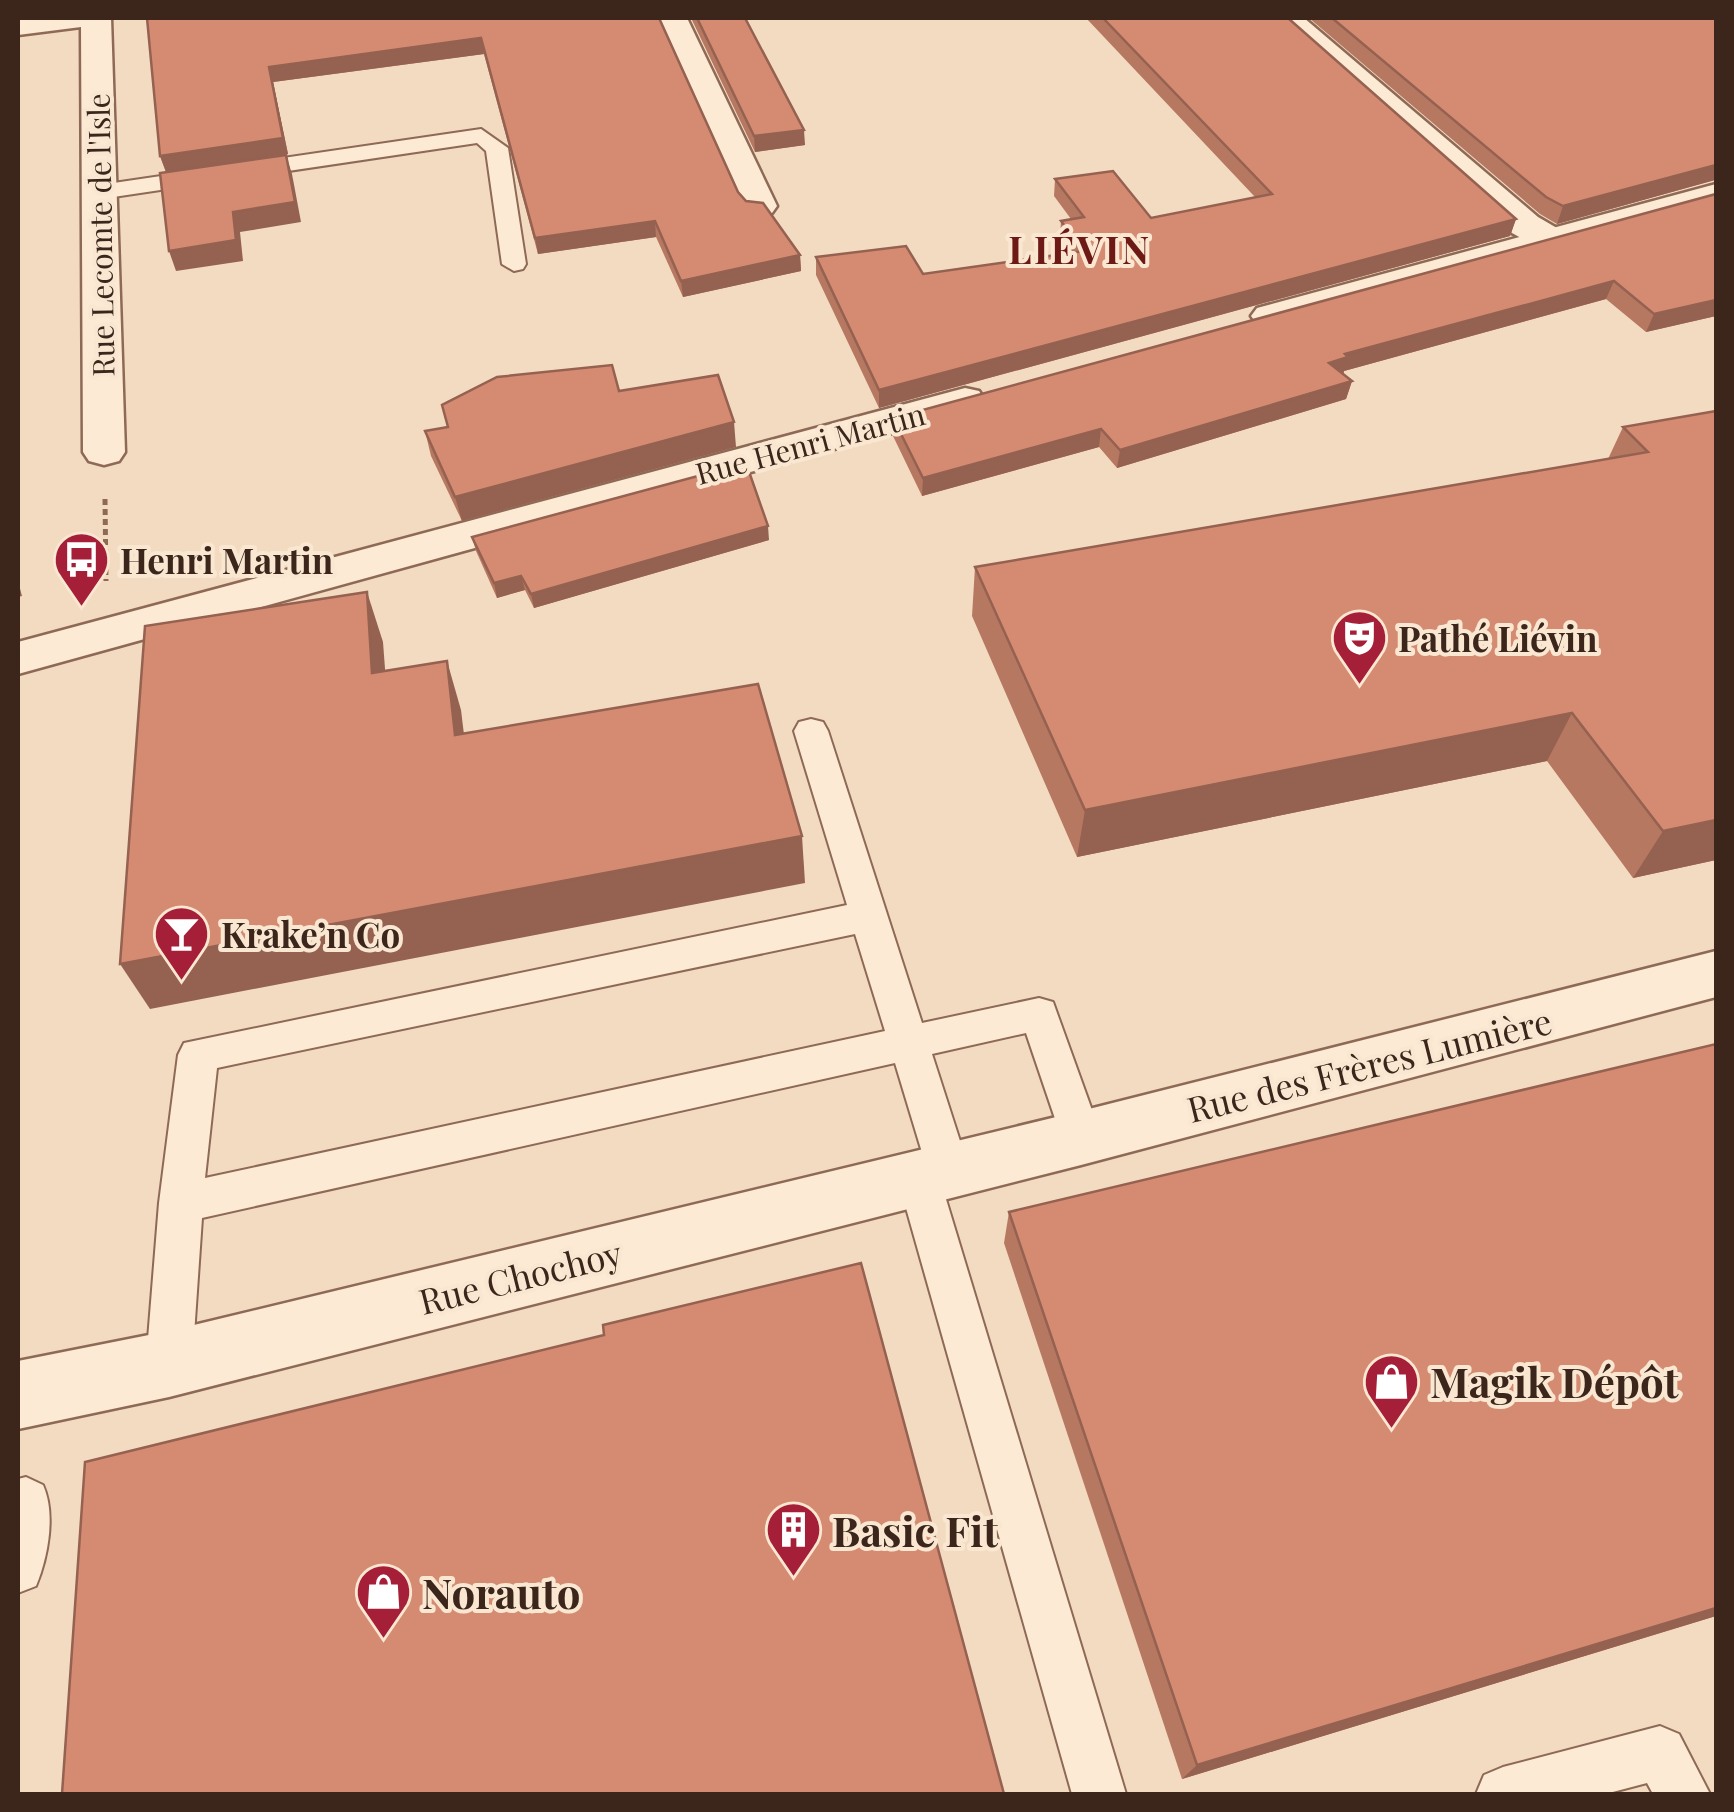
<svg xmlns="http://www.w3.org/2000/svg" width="1734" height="1812" font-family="'Playfair Display',serif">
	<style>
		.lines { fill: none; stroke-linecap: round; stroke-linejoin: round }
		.service-casing { stroke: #8e6a56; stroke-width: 4 }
		.minor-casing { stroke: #8e6a56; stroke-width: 5 }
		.tertiary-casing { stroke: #8e6a56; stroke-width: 5 }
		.path { stroke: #8e6a56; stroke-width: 5; stroke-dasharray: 6 4; stroke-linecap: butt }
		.service { fill: #fcead5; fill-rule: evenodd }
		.minor { fill: #fcead5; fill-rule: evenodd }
		.tertiary { fill: #fcead5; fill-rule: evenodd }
		.wall { fill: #b77862 }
		.shaded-wall { fill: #956150 }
		.building { fill: #d58b72; stroke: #956150; stroke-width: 2.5 }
		.labels { text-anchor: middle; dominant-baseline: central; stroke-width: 8; stroke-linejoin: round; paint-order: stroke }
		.far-street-label { font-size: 30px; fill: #3c261c; stroke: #f9e7d1 }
		.poi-label { font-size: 35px; font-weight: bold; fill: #3c261c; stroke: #f9e7d1; text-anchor: start }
		.street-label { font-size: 35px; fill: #3c261c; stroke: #f9e7d1 }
		.far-district-label { font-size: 38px; font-weight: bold; letter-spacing: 2.5px; fill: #6d1a17; stroke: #f9e7d1 }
		.near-poi-label { font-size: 42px; font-weight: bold; fill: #3c261c; stroke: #f9e7d1; text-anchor: start }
	</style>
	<rect width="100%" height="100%" fill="#f3dbc1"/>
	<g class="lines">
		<defs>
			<g id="service">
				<polygon points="481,129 508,148 526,264 523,269 514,271 502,264 486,151 477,143 100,199 88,192 100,185"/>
				<path d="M811,719L823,722L828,731L922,1023L1039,998L1053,1002L1102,1138L1096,1151L1081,1157L1066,1151L1026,1033L932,1054L969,1169L963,1183L942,1186L1126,1794H1072L897,1176L903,1162L924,1159L895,1063L202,1218L192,1364L185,1380L169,1387L153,1380L146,1364L159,1203L178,1055L184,1043L847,905L794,731L799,722ZM855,934L885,1031L205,1178L217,1068Z"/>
				<path d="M26,1477L43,1485C56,1514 48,1557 36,1586L18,1593V1479Z"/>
				<polygon points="1660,1726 1679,1734 1710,1794 1653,1794 1647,1783 1605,1794 1476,1794 1484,1775 1503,1767"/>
			</g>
			<g id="minor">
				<polygon points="18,18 111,18 125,452 119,461 104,465 89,461 83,452 81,27 18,35"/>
				<polygon points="658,18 687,18 777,206 772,213 760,216 748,213 743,206"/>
				<path d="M1273,18H1304L1538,217L1562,231L1567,239L1562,247C1542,252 1530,243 1512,233Z"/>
				<polygon points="1716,951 1716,997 1081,1165 169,1397 18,1429 18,1361 169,1331 1081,1111"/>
			</g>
			<g id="tertiary">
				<polygon points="1716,184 1716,205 1270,327 1257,324 1251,316 1257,308"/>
				<polygon points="965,388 979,391 985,400 979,409 18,674 18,642"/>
			</g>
		</defs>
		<!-- service casing -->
		<use href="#service" class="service-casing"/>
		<!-- minor casing -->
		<use href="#minor" class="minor-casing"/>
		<!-- tertiary casing -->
		<use href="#tertiary" class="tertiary-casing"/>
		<!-- path -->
		<polyline class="path" points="105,499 106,581"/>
		<!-- service -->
		<use href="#service" class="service"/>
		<!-- minor -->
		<use href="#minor" class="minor"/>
		<!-- tertiary -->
		<use href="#tertiary" class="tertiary"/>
	</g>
	<!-- wall -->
	<g class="wall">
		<polygon points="147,18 659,18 738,192 800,255 801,271 683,297 656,237 538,254 484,54 273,82 288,154 166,172 160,156"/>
		<polygon points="691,18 745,18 805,145 755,152"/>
		<polygon points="1086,18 1288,18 1516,219 1510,236 879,408 816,275 816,257 923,274 1071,253 1060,238 1061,221 1071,219 1054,196 1055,179 1151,218 1255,197"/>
		<polygon points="1309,18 1716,18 1716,182 1715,180 1557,224 1540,214"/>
		<polygon points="1716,194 1716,316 1646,332 1606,299 1344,371 1343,375 1352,381 1346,399 1117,468 1099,447 922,496 893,436 893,418"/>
		<polygon points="619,391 736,447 462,521 431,456 425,431"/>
		<polygon points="1716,411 1716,860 1633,878 1547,761 1077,857 972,616 975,567 1608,459 1623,427"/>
		<polygon points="472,537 769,540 534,608 525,590 497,598 476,551"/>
		<polygon points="1716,1044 1716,1616 1182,1779 1004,1243 1009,1212"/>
	</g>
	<!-- shaded-wall -->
	<g class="shaded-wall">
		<polygon points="481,38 484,54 273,82 288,154 166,172 160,156 269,67"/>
		<polygon points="804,130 805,145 755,152 754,136"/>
		<polygon points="286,155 292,174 301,222 240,232 243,261 176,271 169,251 233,212"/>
		<polygon points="1716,165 1715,180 1557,224 1563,206"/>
		<polygon points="1516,219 1510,236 879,408 879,390"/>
		<polygon points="655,221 656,237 538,254 535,238"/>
		<polygon points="800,255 801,271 683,297 681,281"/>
		<polygon points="1614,281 1606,299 1344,371 1343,375 1329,363 1345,354"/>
		<polygon points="1716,300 1716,316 1646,332 1654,314"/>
		<polygon points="1352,381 1346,399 1117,468 1120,450"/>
		<polygon points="734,422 736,447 462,521 455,497"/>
		<polygon points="1101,429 1099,447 922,496 923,478"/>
		<polygon points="768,526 769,540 534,608 531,594"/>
		<polygon points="521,576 525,590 497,598 494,583"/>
		<polygon points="18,581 22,596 18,597"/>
		<polygon points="367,592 383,642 389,722 372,673"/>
		<polygon points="447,661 461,710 470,784 455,735"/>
		<polygon points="1572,713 1547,761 1077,857 1085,810"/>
		<polygon points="1716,820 1716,860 1633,878 1663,831"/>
		<polygon points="802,836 805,883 150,1009 120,964"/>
		<polygon points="1716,1608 1716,1616 1182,1779 1197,1765"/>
	</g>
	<!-- building -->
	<g class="building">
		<polygon points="147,18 659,18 738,192 746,201 763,203 800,255 681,281 655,221 535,238 481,38 269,67 283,138 160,156"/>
		<polygon points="697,18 745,18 804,130 754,136"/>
		<polygon points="1103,18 1288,18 1516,219 879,390 816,257 906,246 923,274 1084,251 1061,221 1084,217 1055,179 1113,171 1151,218 1272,194"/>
		<polygon points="1332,18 1716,18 1716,165 1563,206 1546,197"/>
		<polygon points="286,155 295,202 233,212 236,240 169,251 160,173"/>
		<polygon points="1716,194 1716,300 1654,314 1614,281 1345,354 1348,357 1329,363 1352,381 1120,450 1101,429 923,478 893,418"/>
		<polygon points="612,365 619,391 718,375 734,422 455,497 425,431 448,427 442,405 497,377"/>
		<polygon points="1716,411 1716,820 1663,831 1572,713 1085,810 975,567 1648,452 1623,427"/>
		<polygon points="746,463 768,526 531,594 521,576 494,583 472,537"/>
		<polygon points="367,592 372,673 447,661 455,735 758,684 802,836 120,964 145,626"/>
		<polygon points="1716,1044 1716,1608 1197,1765 1009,1212"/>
		<polygon points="861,1263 1004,1794 62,1794 85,1462 604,1335 603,1325"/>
	</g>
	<!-- icons -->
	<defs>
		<symbol id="bus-pin" viewBox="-11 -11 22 30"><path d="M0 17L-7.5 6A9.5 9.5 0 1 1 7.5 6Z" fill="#a41f37" stroke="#f9e7d1"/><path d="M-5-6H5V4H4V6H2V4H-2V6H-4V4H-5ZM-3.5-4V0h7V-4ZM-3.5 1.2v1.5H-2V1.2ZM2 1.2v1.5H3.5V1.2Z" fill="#fff"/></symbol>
		<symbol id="theatre-pin" viewBox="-11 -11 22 30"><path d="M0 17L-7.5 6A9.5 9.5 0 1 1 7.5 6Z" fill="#a41f37" stroke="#f9e7d1"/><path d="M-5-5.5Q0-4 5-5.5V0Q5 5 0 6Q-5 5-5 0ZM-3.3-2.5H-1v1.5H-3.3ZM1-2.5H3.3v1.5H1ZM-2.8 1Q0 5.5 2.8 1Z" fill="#fff"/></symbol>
		<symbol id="bar-pin" viewBox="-11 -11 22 30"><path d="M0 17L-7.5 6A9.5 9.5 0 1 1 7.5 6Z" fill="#a41f37" stroke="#f9e7d1"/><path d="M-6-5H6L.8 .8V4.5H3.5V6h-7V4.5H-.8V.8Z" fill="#fff"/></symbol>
		<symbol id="shop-pin" viewBox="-11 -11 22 30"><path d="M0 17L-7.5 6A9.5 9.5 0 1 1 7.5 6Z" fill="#a41f37" stroke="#f9e7d1"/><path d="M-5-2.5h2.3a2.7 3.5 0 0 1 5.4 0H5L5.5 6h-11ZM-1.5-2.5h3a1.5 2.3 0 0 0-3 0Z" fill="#fff"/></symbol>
		<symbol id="building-pin" viewBox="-11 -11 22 30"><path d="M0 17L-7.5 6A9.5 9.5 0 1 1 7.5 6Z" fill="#a41f37" stroke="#f9e7d1"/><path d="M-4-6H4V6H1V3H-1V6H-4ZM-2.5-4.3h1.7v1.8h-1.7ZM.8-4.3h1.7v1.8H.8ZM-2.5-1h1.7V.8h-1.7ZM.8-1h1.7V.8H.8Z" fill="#fff"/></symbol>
	</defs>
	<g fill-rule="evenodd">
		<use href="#bus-pin" x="50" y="528" width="63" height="86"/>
		<use href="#theatre-pin" x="1328" y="606" width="63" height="86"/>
		<use href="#bar-pin" x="150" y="902" width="63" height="86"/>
		<use href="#shop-pin" x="1360" y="1350" width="63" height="86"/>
		<use href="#building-pin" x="762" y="1498" width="63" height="86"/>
		<use href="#shop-pin" x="352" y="1560" width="63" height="86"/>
	</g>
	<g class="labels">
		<!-- far-street labels -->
		<g class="far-street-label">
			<text transform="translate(100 235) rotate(-91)">Rue Lecomte de l'Isle</text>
			<text transform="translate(810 443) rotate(-15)">Rue Henri Martin</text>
		</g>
		<!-- poi labels -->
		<g class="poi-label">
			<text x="120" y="559">Henri Martin</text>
			<text x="1398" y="637">Pathé Liévin</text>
			<text x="221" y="933">Krake’n Co</text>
		</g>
		<!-- street labels -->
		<g class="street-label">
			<text transform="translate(1369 1064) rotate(-14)">Rue des Frères Lumière</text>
			<text transform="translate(520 1276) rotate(-14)">Rue Chochoy</text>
		</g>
		<!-- far-district labels -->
		<g class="far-district-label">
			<text x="1080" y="248">LIÉVIN</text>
		</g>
		<!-- near-poi labels -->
		<g class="near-poi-label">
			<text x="1430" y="1381">Magik Dépôt</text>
			<text x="832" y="1530">Basic Fit</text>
			<text x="422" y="1592">Norauto</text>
		</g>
	</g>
	<!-- border -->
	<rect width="1734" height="1812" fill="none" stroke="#3c261c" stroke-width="40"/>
</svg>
